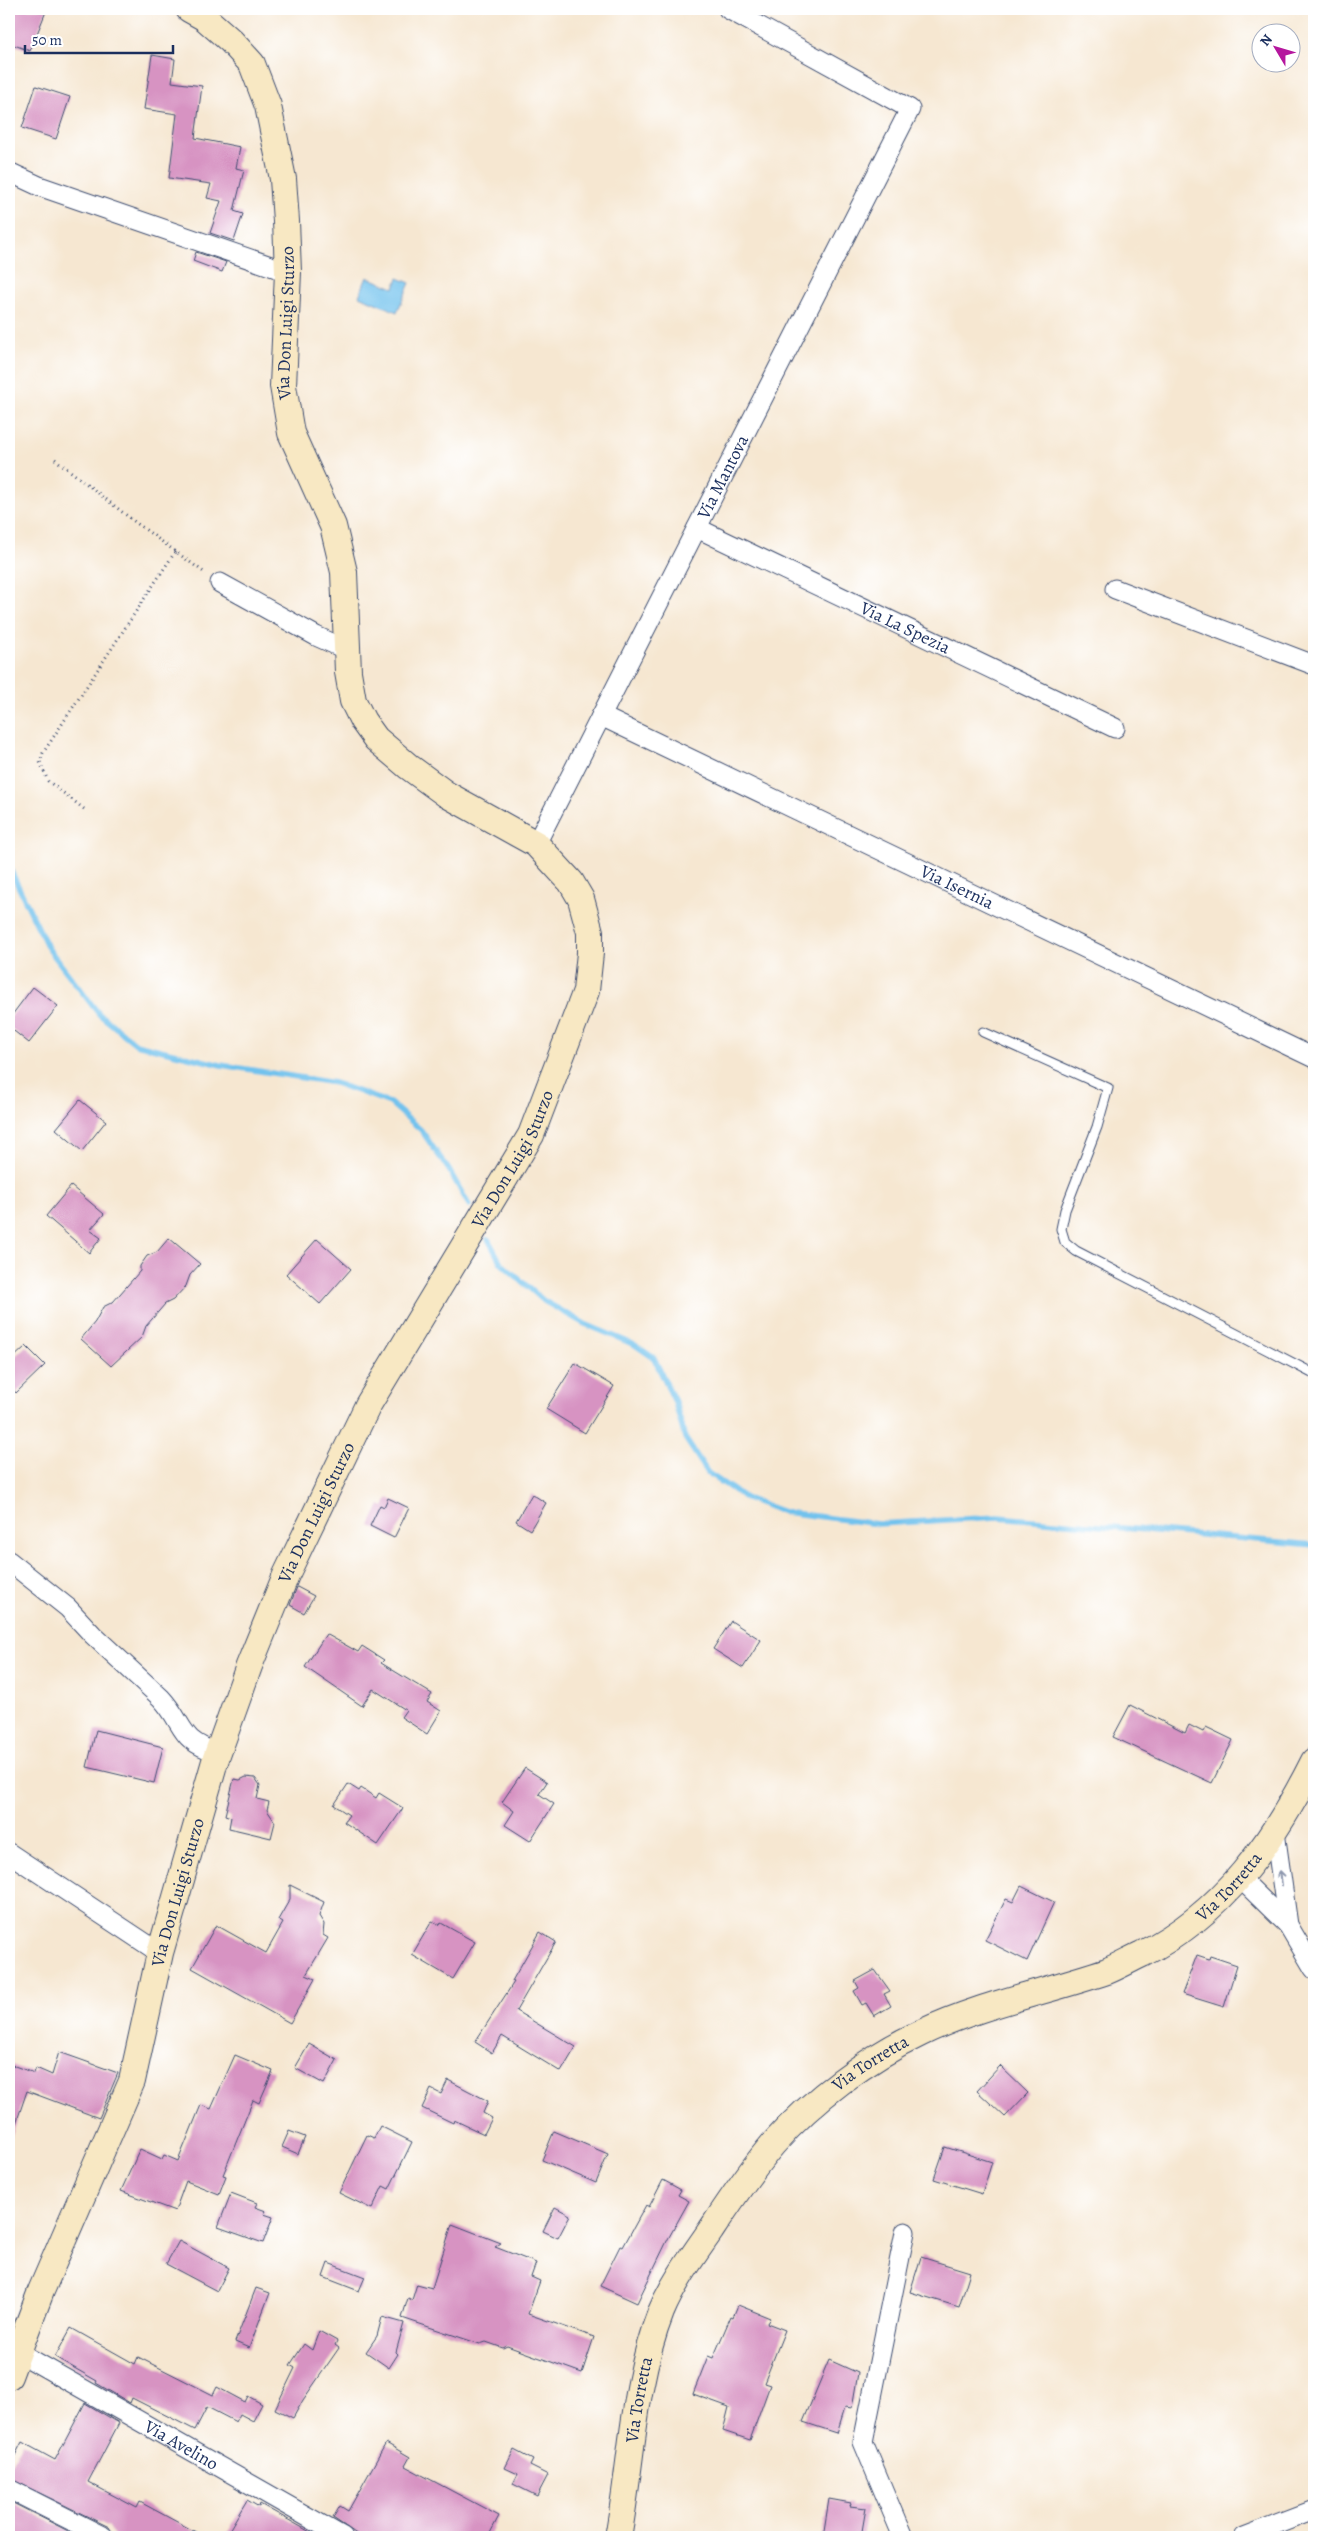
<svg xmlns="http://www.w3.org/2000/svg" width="1323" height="2546" font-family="Alegreya,serif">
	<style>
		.water { fill: #72c2ed; stroke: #4678a6 }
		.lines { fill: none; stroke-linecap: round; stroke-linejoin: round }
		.stream { stroke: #72c2ed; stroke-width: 5.5 }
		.building { fill: #d793c2 }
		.lane-casing { stroke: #3c4b6f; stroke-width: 11 }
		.street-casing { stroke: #3c4b6f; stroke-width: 21 }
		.secondary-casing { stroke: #3c4b6f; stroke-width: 28 }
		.path { stroke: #3c4b6f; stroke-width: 3; stroke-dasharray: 1 4; stroke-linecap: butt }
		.lane { stroke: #fff; stroke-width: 9 }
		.street { stroke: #fff; stroke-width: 19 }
		.secondary { stroke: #f8e8c3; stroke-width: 26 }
		.oneway { stroke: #8d97ae }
		.labels { text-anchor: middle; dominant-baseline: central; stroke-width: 4.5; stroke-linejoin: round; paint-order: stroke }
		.street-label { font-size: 18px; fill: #1b2f5e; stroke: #fff }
	</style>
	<rect width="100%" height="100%" fill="#fff"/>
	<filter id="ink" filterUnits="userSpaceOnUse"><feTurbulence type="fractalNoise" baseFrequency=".02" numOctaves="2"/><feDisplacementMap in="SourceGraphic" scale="10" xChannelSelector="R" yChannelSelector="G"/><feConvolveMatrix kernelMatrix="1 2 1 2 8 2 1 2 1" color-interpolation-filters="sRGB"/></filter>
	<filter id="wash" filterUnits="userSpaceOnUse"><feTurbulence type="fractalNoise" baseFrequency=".0096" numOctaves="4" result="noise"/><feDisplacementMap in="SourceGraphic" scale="20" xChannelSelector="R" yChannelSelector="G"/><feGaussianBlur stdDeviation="1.12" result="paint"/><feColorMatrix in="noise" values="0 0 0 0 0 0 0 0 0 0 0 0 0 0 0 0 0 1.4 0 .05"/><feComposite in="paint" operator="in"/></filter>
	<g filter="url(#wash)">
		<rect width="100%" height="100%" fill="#f6e7d1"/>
		<!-- water -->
		<polygon class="water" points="367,277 394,288 398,278 410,283 397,312 359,296"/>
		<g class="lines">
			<!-- stream -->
			<g class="stream">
				<polyline points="9,867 48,948 99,1014 136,1044 221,1065 335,1083 390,1103 421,1130 449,1170 469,1205"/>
				<polyline points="488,1239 501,1263 544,1301 585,1324 635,1345 654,1358 675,1402 685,1438 708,1473 745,1498 784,1512 878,1524 998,1517 1314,1545"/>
			</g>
		</g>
		<g id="blocks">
			<!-- building -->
			<g class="building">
				<polygon points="12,9 47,9 30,51 9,43 9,16"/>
				<polygon points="152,55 175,59 172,82 202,86 195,138 240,147 236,168 244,170 234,211 243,214 234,241 210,233 221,201 207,198 211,184 169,178 177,114 144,109"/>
				<polygon points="36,86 70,97 56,139 22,128"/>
				<polygon points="196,252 226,262 222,272 193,261"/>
				<polygon points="33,987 58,1006 29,1043 9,1027 9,1019"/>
				<polygon points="80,1100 106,1121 82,1151 56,1129"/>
				<polygon points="71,1186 104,1214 90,1230 101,1238 89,1253 46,1216"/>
				<polygon points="169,1238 200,1264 190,1275 186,1286 173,1300 165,1304 146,1326 142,1337 111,1366 81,1339 95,1322 103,1307 113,1302 140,1271 140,1266 147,1256 157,1252"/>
				<polygon points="317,1239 351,1269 320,1304 286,1274"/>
				<polygon points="26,1346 45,1365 16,1393 9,1385 9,1362"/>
				<polygon points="575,1363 614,1386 585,1433 546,1409"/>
				<polygon points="532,1494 546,1503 530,1530 516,1521"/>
				<polygon points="388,1498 409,1508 394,1538 370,1526 380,1505 384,1507"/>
				<polygon points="297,1587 314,1596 304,1613 290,1605"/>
				<polygon points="731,1621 761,1640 743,1668 713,1649"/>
				<polygon points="326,1634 358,1652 362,1646 384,1660 381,1663 432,1694 427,1702 441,1711 427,1734 401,1717 406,1710 373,1689 362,1706 305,1667"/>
				<polygon points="1130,1705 1185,1733 1189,1725 1203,1732 1206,1727 1233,1740 1212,1783 1113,1737"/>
				<polygon points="96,1730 163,1747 154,1783 87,1767"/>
				<polygon points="525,1768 547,1782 539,1794 554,1804 530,1841 505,1825 514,1811 502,1802"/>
				<polygon points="246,1777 255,1778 260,1785 257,1799 269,1802 267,1810 275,1822 271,1838 229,1828 231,1817 225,1815 234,1779 240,1780"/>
				<polygon points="348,1784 359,1791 361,1788 376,1798 379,1793 403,1808 378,1845 344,1822 349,1815 334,1805"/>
				<polygon points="290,1885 324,1902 319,1916 324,1924 323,1935 328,1938 306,1975 315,1979 290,2023 192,1968 216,1925 266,1953 283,1923 278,1920 290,1899"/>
				<polygon points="1021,1886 1054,1902 1027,1961 985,1940 1006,1899 1013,1902"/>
				<polygon points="432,1921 440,1925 441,1923 475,1942 453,1979 412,1955"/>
				<polygon points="540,1932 556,1942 516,2011 576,2047 561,2072 502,2036 492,2053 475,2042 514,1982 512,1981"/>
				<polygon points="1197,1955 1209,1959 1210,1956 1237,1965 1224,2007 1182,1994"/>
				<polygon points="875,1970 890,1991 884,1994 891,2006 874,2016 866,2003 862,2005 854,1991 859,1988 855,1981"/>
				<polygon points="309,2044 337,2060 324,2084 295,2068"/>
				<polygon points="59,2052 118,2073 99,2118 27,2091 11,2138 9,2137 9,2064 34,2073 36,2068 52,2075"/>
				<polygon points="235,2055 273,2071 259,2103 253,2100 223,2175 226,2176 219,2194 186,2181 175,2211 121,2191 140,2149 162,2159 164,2155 178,2161 201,2105 211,2109"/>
				<polygon points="1000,2066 1028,2093 1005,2117 977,2091"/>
				<polygon points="448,2080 488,2101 483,2113 492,2118 484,2134 454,2120 453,2123 422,2108 431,2089 441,2094"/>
				<polygon points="380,2126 412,2142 389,2189 383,2186 372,2209 339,2193 367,2135 374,2138"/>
				<polygon points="289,2131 305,2137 298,2154 282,2147"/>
				<polygon points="554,2131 608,2154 596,2183 542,2160"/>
				<polygon points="945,2147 992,2162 982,2194 934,2179"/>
				<polygon points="663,2180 681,2190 678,2195 689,2201 668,2239 637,2303 600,2286 620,2246 623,2247 646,2205 649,2207"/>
				<polygon points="231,2193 257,2203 255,2207 266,2211 264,2214 273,2217 263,2243 218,2227"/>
				<polygon points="555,2207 570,2215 558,2238 543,2231"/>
				<polygon points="452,2224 501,2243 495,2247 536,2263 531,2277 540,2281 528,2314 594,2337 582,2373 507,2346 503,2348 486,2342 480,2344 402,2318 408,2298 412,2300 417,2284 432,2288"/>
				<polygon points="179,2241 229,2268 217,2291 166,2264"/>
				<polygon points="921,2257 970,2272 959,2307 910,2292"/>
				<polygon points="328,2263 365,2277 359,2291 323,2277"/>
				<polygon points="256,2288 270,2293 249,2348 235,2342"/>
				<polygon points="738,2305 770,2318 767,2323 785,2330 764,2383 770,2385 750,2440 723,2431 729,2407 693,2394 708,2356 713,2358 731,2316 733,2317"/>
				<polygon points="382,2317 404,2323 396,2352 398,2354 389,2368 366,2352 377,2336"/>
				<polygon points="71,2328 135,2364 138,2357 213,2395 217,2387 245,2402 248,2396 262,2404 253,2421 240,2414 236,2422 207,2407 195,2430 132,2398 130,2403 96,2383 97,2381 55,2357"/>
				<polygon points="319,2331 337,2341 335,2345 339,2348 303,2400 293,2418 275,2409 295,2368 290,2365 304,2344 312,2350"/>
				<polygon points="829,2360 858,2373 852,2408 845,2407 837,2433 803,2422"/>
				<polygon points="85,2403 119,2423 88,2482 137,2508 140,2502 205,2537 115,2537 109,2527 9,2478 9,2467 22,2442 55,2460"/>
				<polygon points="386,2443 410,2457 405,2466 499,2516 488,2537 361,2537 333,2518 340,2506 348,2511"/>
				<polygon points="514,2450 533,2460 530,2466 548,2475 537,2496 513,2484 518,2474 505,2468"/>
				<polygon points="829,2499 851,2503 850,2506 866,2508 861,2537 823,2537"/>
				<polygon points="247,2500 259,2507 260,2504 319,2537 225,2537"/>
				<polygon points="9,2501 80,2537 9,2537"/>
			</g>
		</g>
	</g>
	<g filter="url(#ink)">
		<use href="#blocks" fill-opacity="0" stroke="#3c4b6f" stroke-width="1"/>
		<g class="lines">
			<defs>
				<polyline id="lane" points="983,1032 1108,1088 1097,1127 1065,1210 1061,1229 1065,1242 1076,1251 1314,1374"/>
				<g id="street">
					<polyline points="9,172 39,186 288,272"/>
					<path id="s1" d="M697,528L1115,728"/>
					<polyline points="220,583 316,636 347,650"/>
					<polyline points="1115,589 1314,665"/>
					<path id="s2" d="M601,716L1314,1058"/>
					<path id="s3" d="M536,844L910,109L728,9"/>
					<path d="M9,1561L68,1608L93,1635L161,1698C186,1725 177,1740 218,1753"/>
					<polyline points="1275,1832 1288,1925"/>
					<polyline points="9,1853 160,1953"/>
					<polyline points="1240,1878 1288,1925 1314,1969"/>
					<path id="s4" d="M18,2352L343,2537"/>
					<polyline points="9,2489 104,2537"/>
					<polyline points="903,2537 863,2442 905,2232"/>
					<polyline points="1244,2537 1314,2510"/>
				</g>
				<g id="secondary">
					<path id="s5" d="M9,2376L41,2291L132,2081L160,1953L215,1761L249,1666L286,1575L368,1405L531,1135L586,991L590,953V932L581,899L571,882L536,844L446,794L409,767L376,739L363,721L353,701L348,672L344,572L333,526L291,433L283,386L288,272L286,221L283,179L268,106L252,64L231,41L205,18L189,9"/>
					<path id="s6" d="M618,2537C632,2462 633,2383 661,2312C673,2283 693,2256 711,2230C730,2201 750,2171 773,2144C813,2099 866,2059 921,2033C979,2005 1045,1992 1107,1971C1119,1966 1131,1959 1142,1954C1224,1913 1274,1841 1314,1761"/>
				</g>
			</defs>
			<!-- lane casing -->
			<use href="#lane" class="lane-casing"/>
			<!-- street casing -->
			<use href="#street" class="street-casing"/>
			<!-- secondary casing -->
			<use href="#secondary" class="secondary-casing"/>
			<!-- path -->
			<g class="path">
				<polyline points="55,459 135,522 205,573"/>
				<polyline points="84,809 48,781 40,762 43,753 175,552"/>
			</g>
			<!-- lane -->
			<use href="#lane" class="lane"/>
			<!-- street -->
			<use href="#street" class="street"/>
			<!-- secondary -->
			<use href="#secondary" class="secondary"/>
		</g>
		<!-- one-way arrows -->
		<defs><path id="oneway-shaft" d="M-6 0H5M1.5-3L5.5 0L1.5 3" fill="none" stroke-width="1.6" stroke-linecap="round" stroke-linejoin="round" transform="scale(1.25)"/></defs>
		<use class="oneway" href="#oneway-shaft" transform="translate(1281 1878) rotate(-98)"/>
	</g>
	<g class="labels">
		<!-- street labels -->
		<g class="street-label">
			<text stroke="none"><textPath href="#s5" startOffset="2299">Via Don Luigi Sturzo</textPath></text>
			<text stroke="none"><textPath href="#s3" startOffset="412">Via Mantova</textPath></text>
			<text stroke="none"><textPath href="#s1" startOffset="231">Via La Spezia</textPath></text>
			<text stroke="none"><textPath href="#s2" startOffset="395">Via Isernia</textPath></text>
			<text stroke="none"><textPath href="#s5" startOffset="1324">Via Don Luigi Sturzo</textPath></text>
			<text stroke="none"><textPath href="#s5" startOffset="919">Via Don Luigi Sturzo</textPath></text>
			<text stroke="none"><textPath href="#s6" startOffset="964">Via Torretta</textPath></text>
			<text stroke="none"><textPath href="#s5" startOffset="514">Via Don Luigi Sturzo</textPath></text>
			<text stroke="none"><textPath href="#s6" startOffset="559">Via Torretta</textPath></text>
			<text stroke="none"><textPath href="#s6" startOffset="139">Via Torretta</textPath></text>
			<text stroke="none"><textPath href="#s4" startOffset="188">Via Avelino</textPath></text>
		</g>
	</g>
	<!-- margin -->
	<rect width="1323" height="2546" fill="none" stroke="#fff" stroke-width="30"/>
	<!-- north arrow -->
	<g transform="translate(1276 48) rotate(308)"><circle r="24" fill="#ffffff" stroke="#a4acbf"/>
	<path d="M0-4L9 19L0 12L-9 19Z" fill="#b5179e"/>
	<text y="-8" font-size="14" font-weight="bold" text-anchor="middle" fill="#1b2f5e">N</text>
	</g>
	<!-- scale -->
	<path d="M25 45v8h148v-8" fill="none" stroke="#1b2f5e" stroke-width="2.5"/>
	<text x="32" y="45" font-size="15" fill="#1b2f5e" stroke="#ffffff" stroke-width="4" paint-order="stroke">50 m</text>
</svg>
